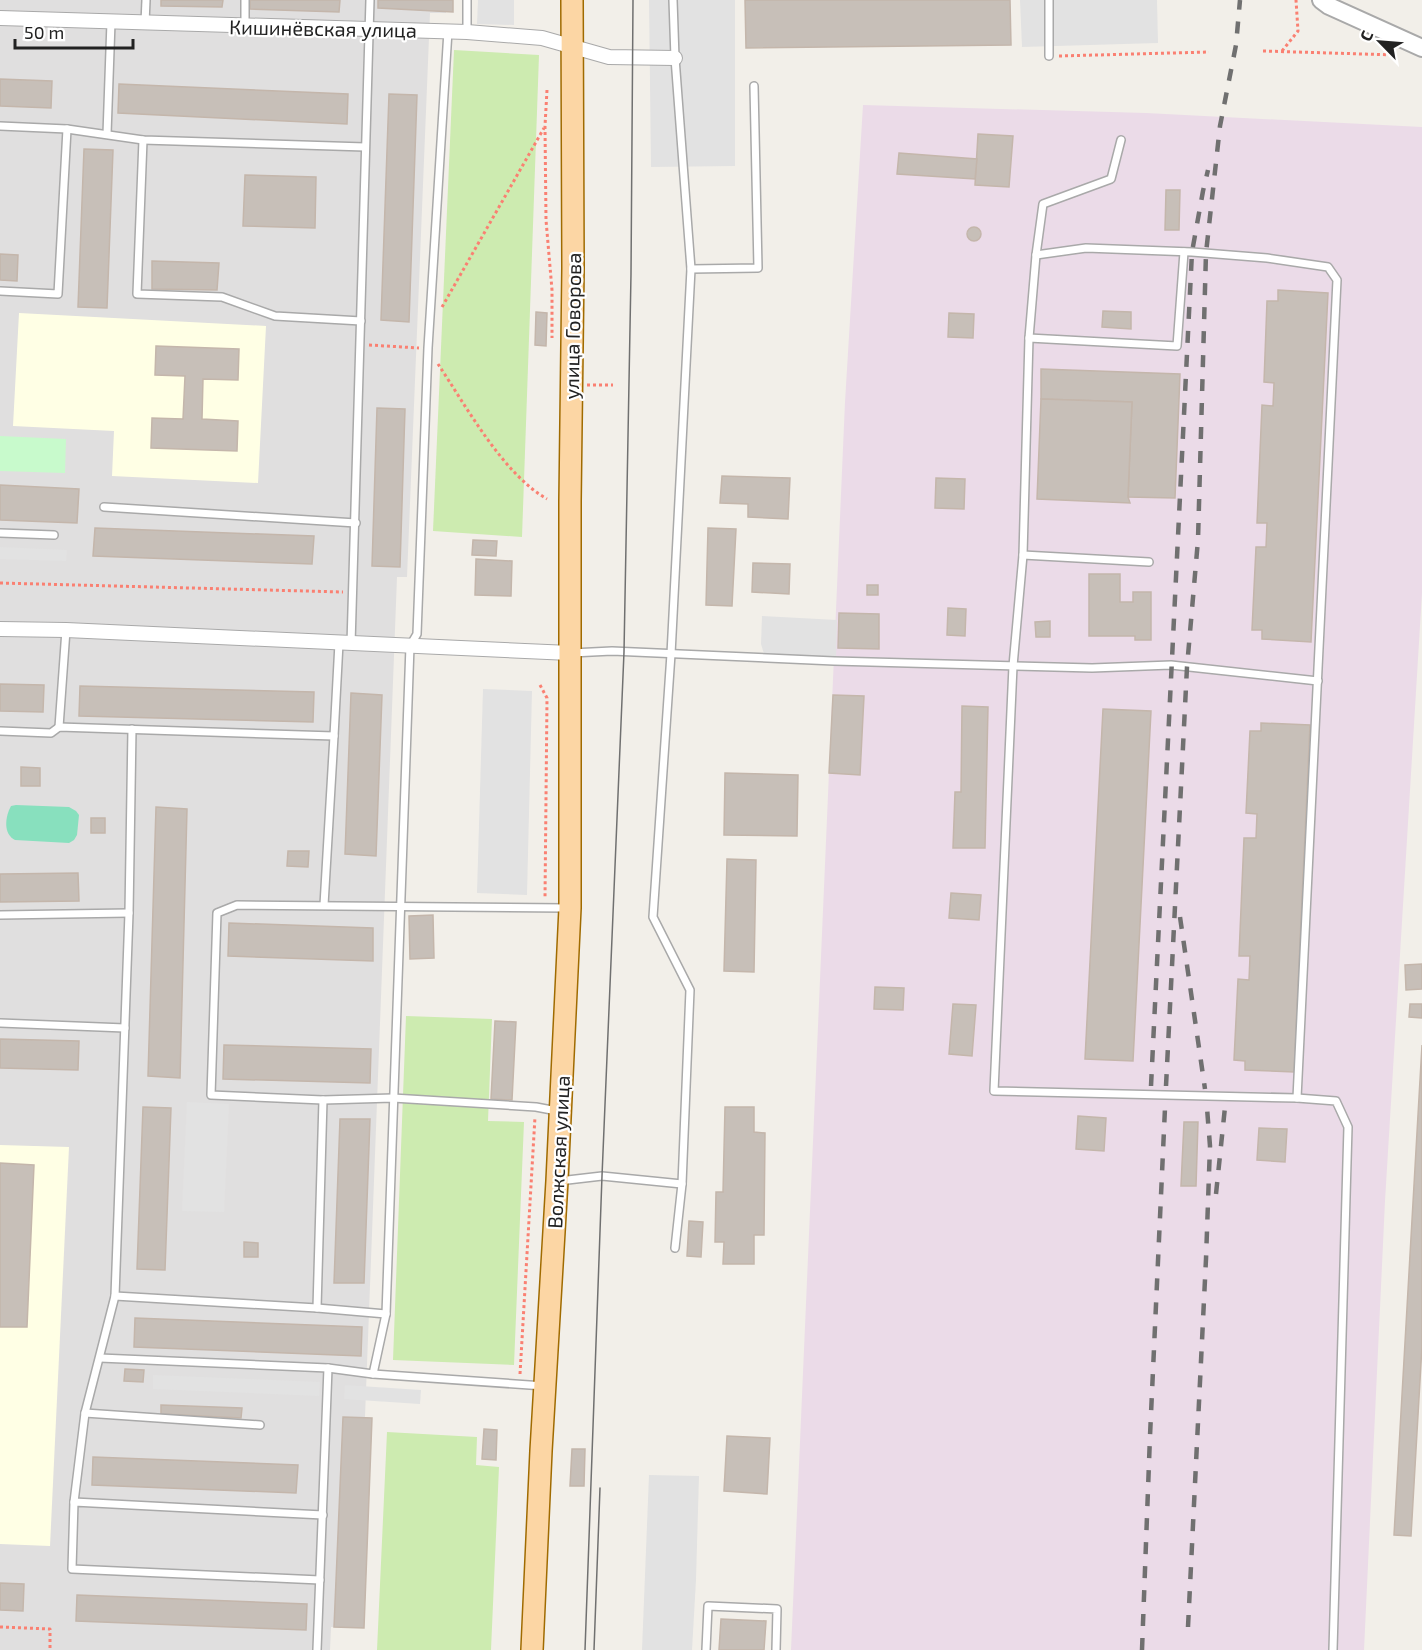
<svg xmlns="http://www.w3.org/2000/svg" width="1422" height="1650" font-family="'Exo 2',sans-serif">
	<style>
		.residential { fill: #e0dfdf }
		.industrial { fill: #ebdbe8 }
		.education { fill: #ffffe5 }
		.grass { fill: #cdebb0 }
		.park { fill: #c8facc }
		.pitch { fill: #88e0be }
		.parking { fill: #e2e2e2 }
		.building { fill: #c7bfb8; stroke: #c4b6ab; stroke-width: 1.5 }
		.lines { fill: none; stroke-linecap: round; stroke-linejoin: round }
		.service-casing { stroke: #a9a9a9; stroke-width: 10 }
		.minor-casing { stroke: #a9a9a9; stroke-width: 16 }
		.tertiary-casing { stroke: #a9a9a9; stroke-width: 20 }
		.primary-casing { stroke: #a06b00; stroke-width: 24 }
		.path { stroke: #fa8072; stroke-width: 3; stroke-dasharray: 3 3; stroke-linecap: butt }
		.service { stroke: #fff; stroke-width: 7 }
		.minor { stroke: #fff; stroke-width: 14 }
		.tertiary { stroke: #fff; stroke-width: 16 }
		.primary { stroke: #fcd6a4; stroke-width: 21 }
		.tram { stroke: #707070; stroke-width: 1.5 }
		.rail { stroke: #707070; stroke-width: 4.5; stroke-dasharray: 12 12; stroke-linecap: butt }
		.labels { text-anchor: middle; dominant-baseline: central; stroke-width: 4.5; stroke-linejoin: round; paint-order: stroke }
		.street-label { font-size: 20px; fill: #222; stroke: #fff }
	</style>
	<rect width="100%" height="100%" fill="#f2efe9"/>
	<!-- residential -->
	<polygon class="residential" points="0,0 446,0 446,13 430,13 407,577 397,577 365,1417 372,1418 364,1628 331,1627 330,1650 0,1650"/>
	<!-- industrial -->
	<polygon class="industrial" points="863,105 1146,113 1422,127 1422,593 1385,1201 1364,1650 791,1650 845,402"/>
	<!-- education -->
	<g class="education">
		<polygon points="19,313 266,326 258,483 112,476 114,431 13,426"/>
		<polygon points="0,1145 69,1147 50,1546 0,1544"/>
	</g>
	<!-- grass -->
	<g class="grass">
		<polygon points="454,50 539,55 522,537 433,531"/>
		<polygon points="406,1016 492,1019 488,1121 524,1122 514,1365 393,1360"/>
		<polygon points="387,1432 477,1437 476,1465 499,1467 491,1650 377,1650"/>
	</g>
	<!-- park -->
	<polygon class="park" points="0,436 66,439 65,473 0,471"/>
	<!-- pitch -->
	<path class="pitch" d="M16,805L69,807L76,811L79,815L77,835L74,840L69,843L15,840C3,834 5,817 11,806Z"/>
	<!-- parking -->
	<g class="parking">
		<polygon points="478,0 514,0 514,25 477,24"/>
		<polygon points="649,0 735,0 735,166 651,167"/>
		<polygon points="1020,0 1157,0 1158,43 1022,47"/>
		<polygon points="0,547 67,550 66,561 0,559"/>
		<polygon points="762,616 837,620 836,657 764,654 761,644"/>
		<polygon points="483,689 532,691 527,895 477,893"/>
		<polygon points="187,1102 229,1104 224,1212 182,1211"/>
		<polygon points="153,1375 320,1382 319,1396 153,1389"/>
		<polygon points="345,1385 421,1390 420,1404 344,1399"/>
		<polygon points="649,1475 699,1476 696,1580 692,1650 642,1650"/>
	</g>
	<!-- building -->
	<g class="building">
		<polygon points="161,0 223,0 222,7 161,6"/>
		<polygon points="250,0 340,0 339,12 250,9"/>
		<polygon points="378,0 453,0 453,12 378,8"/>
		<polygon points="745,0 1010,0 1011,45 746,48"/>
		<polygon points="0,79 52,81 51,108 0,106"/>
		<polygon points="119,84 348,94 347,124 118,113"/>
		<polygon points="389,94 417,95 409,322 381,320"/>
		<polygon points="978,134 1013,136 1009,187 975,185"/>
		<polygon points="84,149 113,150 107,308 78,307"/>
		<polygon points="899,153 977,159 975,179 897,174"/>
		<polygon points="245,175 316,177 315,228 243,226"/>
		<polygon points="1166,190 1180,190 1179,230 1165,230"/>
		<circle cx="974" cy="234" r="7"/>
		<polygon points="0,254 18,255 17,281 0,280"/>
		<polygon points="152,261 219,263 217,290 152,289"/>
		<polygon points="1278,290 1328,293 1311,642 1262,639 1262,630 1252,630 1256,547 1266,547 1267,523 1257,523 1262,405 1273,406 1274,383 1264,382 1267,301 1278,301"/>
		<polygon points="1103,311 1131,312 1131,329 1102,327"/>
		<polygon points="536,312 547,313 546,346 535,345"/>
		<polygon points="949,313 974,314 973,338 948,337"/>
		<polygon points="156,346 239,349 238,380 203,379 202,419 238,421 237,451 151,448 152,418 183,419 185,376 155,375"/>
		<polygon points="1041,369 1180,374 1175,498 1128,497 1132,402 1041,399"/>
		<polygon points="1041,399 1132,402 1128,497 1130,503 1037,499"/>
		<polygon points="377,408 405,409 400,567 372,566"/>
		<polygon points="722,476 790,478 788,519 748,517 748,504 720,503"/>
		<polygon points="936,478 965,479 964,509 935,508"/>
		<polygon points="0,485 79,489 77,523 0,520"/>
		<polygon points="95,528 314,536 312,564 93,556"/>
		<polygon points="708,528 736,529 732,606 706,605"/>
		<polygon points="473,540 497,541 496,556 472,555"/>
		<polygon points="476,559 512,561 511,596 475,595"/>
		<polygon points="753,563 790,564 789,594 752,592"/>
		<polygon points="1089,574 1120,574 1120,602 1133,602 1133,592 1151,592 1151,640 1135,640 1135,636 1089,636"/>
		<rect x="867" y="585" width="11" height="10"/>
		<polygon points="948,608 966,609 965,636 947,635"/>
		<polygon points="839,613 879,614 879,649 838,648"/>
		<polygon points="1050,621 1050,637 1036,637 1035,622"/>
		<polygon points="0,684 44,685 43,712 0,711"/>
		<polygon points="80,686 314,692 313,722 79,716"/>
		<polygon points="351,693 382,695 376,856 345,854"/>
		<polygon points="833,695 864,696 860,775 829,773"/>
		<polygon points="962,706 988,707 985,848 953,848 955,792 961,792"/>
		<polygon points="1103,709 1151,711 1133,1061 1085,1059"/>
		<polygon points="1261,723 1310,725 1294,1072 1245,1070 1245,1061 1234,1060 1238,979 1249,980 1250,956 1239,956 1244,838 1256,838 1257,814 1246,813 1250,731 1261,731"/>
		<polygon points="21,767 40,768 40,786 21,786"/>
		<polygon points="725,773 798,775 797,836 724,835"/>
		<polygon points="156,807 187,809 180,1078 148,1076"/>
		<rect x="91" y="818" width="14" height="15"/>
		<polygon points="288,851 309,851 308,867 287,866"/>
		<polygon points="727,859 756,860 754,972 724,971"/>
		<polygon points="78,873 79,901 0,902 0,874"/>
		<polygon points="951,893 981,895 979,920 949,918"/>
		<polygon points="433,915 434,958 410,959 409,916"/>
		<polygon points="229,923 373,928 373,961 228,956"/>
		<polygon points="1422,964 1422,989 1406,990 1405,965"/>
		<polygon points="875,987 904,988 903,1010 874,1009"/>
		<polygon points="953,1004 976,1005 972,1056 949,1054"/>
		<polygon points="1410,1004 1422,1004 1422,1018 1409,1017"/>
		<polygon points="495,1021 516,1022 512,1100 491,1099"/>
		<polygon points="0,1039 79,1041 78,1070 0,1068"/>
		<polygon points="224,1045 371,1049 370,1083 223,1079"/>
		<polygon points="1422,1045 1422,1346 1411,1536 1394,1535"/>
		<polygon points="143,1107 171,1108 165,1270 137,1269"/>
		<polygon points="725,1107 754,1107 754,1132 765,1133 764,1235 754,1235 754,1264 723,1264 724,1242 715,1242 716,1192 723,1192"/>
		<polygon points="1078,1116 1106,1118 1104,1151 1076,1149"/>
		<polygon points="340,1119 370,1119 364,1283 334,1283"/>
		<polygon points="1184,1122 1198,1122 1196,1186 1181,1186"/>
		<polygon points="1259,1128 1287,1129 1285,1162 1257,1160"/>
		<polygon points="0,1163 34,1165 27,1327 0,1327"/>
		<polygon points="689,1221 703,1222 701,1257 687,1256"/>
		<polygon points="244,1242 258,1243 258,1257 244,1257"/>
		<polygon points="135,1318 362,1327 361,1356 134,1347"/>
		<polygon points="125,1369 144,1370 143,1382 124,1381"/>
		<polygon points="161,1405 242,1408 241,1418 161,1414"/>
		<polygon points="343,1417 372,1418 364,1628 334,1627"/>
		<polygon points="484,1429 497,1430 496,1460 482,1459"/>
		<polygon points="727,1436 770,1438 767,1494 724,1491"/>
		<polygon points="572,1449 585,1449 584,1486 570,1486"/>
		<polygon points="93,1457 298,1465 296,1493 92,1485"/>
		<polygon points="0,1583 24,1584 23,1611 0,1610"/>
		<polygon points="77,1595 307,1604 306,1630 76,1621"/>
		<polygon points="721,1619 766,1621 764,1650 719,1650"/>
	</g>
	<g class="lines">
		<defs>
			<g id="service">
				<polyline points="673,0 675,58 691,269 671,654 653,917 690,990 682,1184 675,1248"/>
				<polyline points="145,23 146,0"/>
				<polyline points="245,26 245,0"/>
				<polyline points="467,32 467,0"/>
				<polyline points="1049,56 1049,0"/>
				<polyline points="0,126 67,129 143,140 365,147"/>
				<polyline points="107,134 111,22"/>
				<polyline points="143,140 137,294 222,297 275,316 361,321"/>
				<polyline points="1121,140 1111,179 1043,204 1036,255 1029,338 1023,555 1013,666 994,1091 1297,1098 1336,1101 1348,1127 1333,1650"/>
				<polyline points="1036,255 1086,248 1192,252 1267,258 1328,267 1337,280 1297,1098"/>
				<polyline points="691,269 758,268 754,86"/>
				<polyline points="0,291 58,294 67,129"/>
				<polyline points="1029,338 1177,346 1184,252"/>
				<polyline points="104,507 356,523"/>
				<polyline points="0,533 54,535"/>
				<polyline points="1023,555 1149,562"/>
				<polyline points="351,644 370,0"/>
				<polyline points="572,653 612,651 834,661 1092,668 1171,665 1318,681"/>
				<polyline points="59,727 66,630"/>
				<polyline points="0,731 51,733 59,727 334,736 339,643"/>
				<polyline points="324,905 334,736"/>
				<polyline points="0,915 129,913"/>
				<polyline points="0,1023 125,1028"/>
				<polyline points="557,1111 536,1107 393,1098 323,1100 211,1095 217,913 237,905 566,908"/>
				<polyline points="559,1181 602,1176 682,1184"/>
				<polyline points="115,1296 317,1308 386,1314"/>
				<polyline points="317,1308 323,1100"/>
				<polyline points="100,1358 328,1368 373,1374 544,1386"/>
				<polyline points="373,1374 386,1314 410,646 417,634 428,348 448,31"/>
				<polyline points="85,1413 260,1425"/>
				<polyline points="74,1502 85,1413 115,1296 129,913 132,729"/>
				<polyline points="320,1580 72,1569 74,1502 323,1515"/>
				<polyline points="317,1650 328,1368"/>
				<polyline points="706,1650 708,1606 777,1609 776,1650"/>
			</g>
			<g id="minor">
				<polyline points="0,18 467,32 542,38 609,57 675,58"/>
				<polyline points="0,629 66,630 570,653"/>
			</g>
			<polyline id="tertiary" points="1321,0 1329,6 1422,48"/>
			<polyline id="primary" points="532,1650 541,1451 557,1181 570,908 570,501 573,268 572,0"/>
		</defs>
		<!-- service casing -->
		<use href="#service" class="service-casing"/>
		<!-- minor casing -->
		<use href="#minor" class="minor-casing"/>
		<!-- tertiary casing -->
		<use href="#tertiary" class="tertiary-casing"/>
		<!-- primary casing -->
		<use href="#primary" class="primary-casing"/>
		<!-- path -->
		<g class="path">
			<polyline points="1263,51 1396,55"/>
			<polyline points="1282,51 1298,31 1296,0"/>
			<polyline points="1059,56 1209,52"/>
			<polyline points="547,90 545,126 546,220 552,290 552,338"/>
			<polyline points="442,307 544,128"/>
			<polyline points="369,345 419,348"/>
			<path d="M438,364C466,406 503,474 547,499"/>
			<polyline points="587,385 613,385"/>
			<polyline points="0,583 343,592"/>
			<polyline points="540,685 547,698 545,898"/>
			<polyline points="520,1374 535,1117"/>
			<polyline points="0,1627 50,1629 50,1650"/>
		</g>
		<!-- service -->
		<use href="#service" class="service"/>
		<!-- minor -->
		<use href="#minor" class="minor"/>
		<!-- tertiary -->
		<use href="#tertiary" class="tertiary"/>
		<!-- primary -->
		<use href="#primary" class="primary"/>
		<!-- tram -->
		<g class="tram">
			<polyline points="585,1650 602,1176 624,652 631,274 633,0"/>
			<polyline points="594,1650 600,1488"/>
		</g>
		<!-- rail -->
		<g class="rail">
			<polyline points="1180,917 1205,1089"/>
			<polyline points="1151,1086 1192,252 1203,191 1208,170"/>
			<polyline points="1166,1086 1187,667 1198,540 1206,253 1220,126 1236,45 1240,0"/>
			<polyline points="1216,1194 1225,1107"/>
			<polyline points="1188,1627 1206,1259 1210,1146 1207,1108"/>
			<polyline points="1142,1650 1150,1436 1165,1108"/>
		</g>
	</g>
	<g class="labels">
		<!-- street labels -->
		<g class="street-label">
			<text transform="translate(323 28) rotate(1)">Кишинёвская улица</text>
			<text transform="translate(572 326) rotate(-89)">улица Говорова</text>
			<text transform="translate(558 1152) rotate(-87)">Волжская улица</text>
		</g>
	</g>
	<!-- north arrow -->
	<g transform="translate(1380 42) rotate(295)" stroke="#ffffff" stroke-width="4.5" paint-order="stroke">
	<path d="M0-4.5L10 22L0 15L-10 22Z" fill="#222222"/>
	<text y="-9" font-size="16" font-weight="bold" text-anchor="middle" fill="#222222">С</text>
	</g>
	<!-- scale -->
	<path d="M15 39v9h118v-9" fill="none" stroke="#222222" stroke-width="3"/>
	<text x="24" y="39" font-size="18" fill="#222222" stroke="#ffffff" stroke-width="4.5" paint-order="stroke">50 m</text>
</svg>
